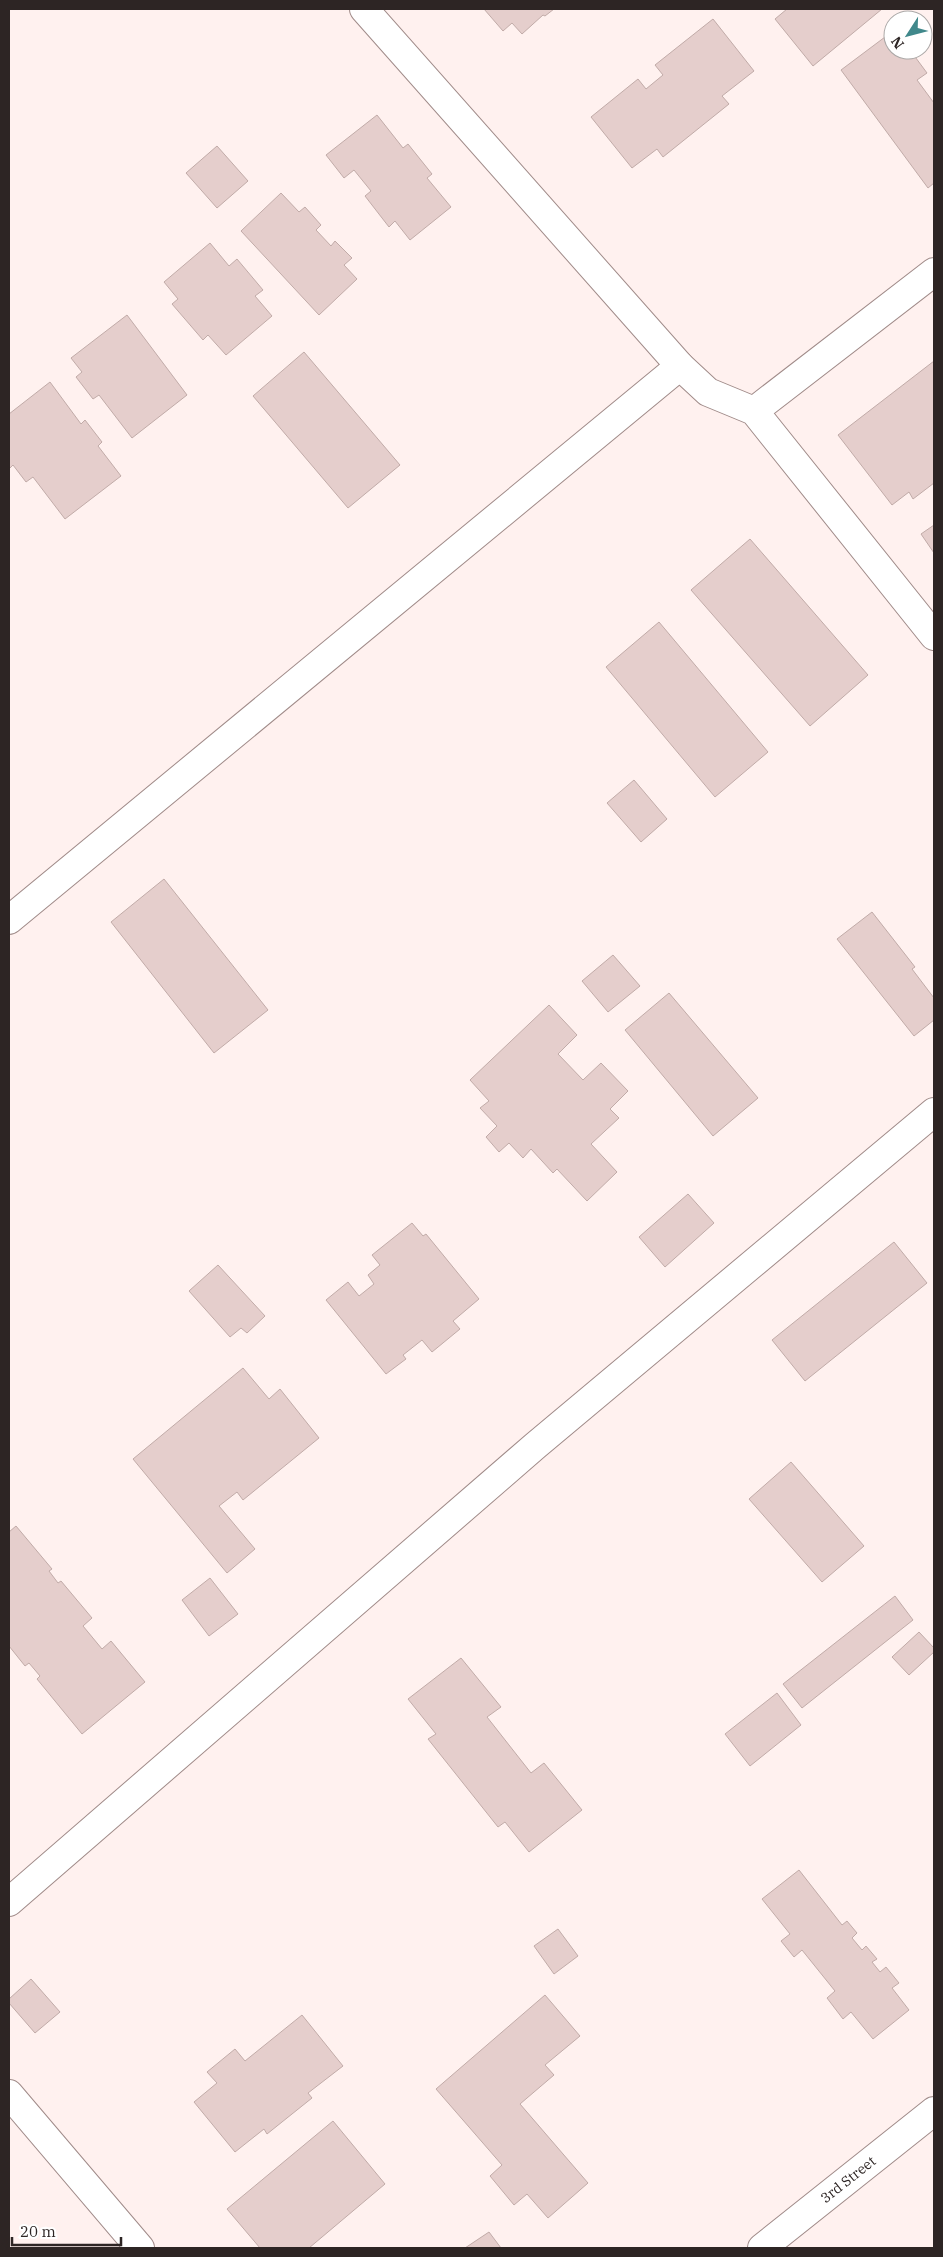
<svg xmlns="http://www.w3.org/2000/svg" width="943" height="2257" font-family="'IBM Plex Serif',serif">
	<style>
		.building { fill: #e5cecc; stroke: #c1aba8 }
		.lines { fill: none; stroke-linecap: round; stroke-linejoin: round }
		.street-casing { stroke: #a08b89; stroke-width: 30 }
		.street { stroke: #fff; stroke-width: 28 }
		.labels { text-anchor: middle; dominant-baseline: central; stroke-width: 5; stroke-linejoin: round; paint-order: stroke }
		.street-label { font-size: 14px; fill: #2d2524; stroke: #fff }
	</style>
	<rect width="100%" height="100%" fill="#fff1ef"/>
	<!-- building -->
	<g class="building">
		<polygon points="484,9 554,9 545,16 543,15 522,34 512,23 503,31"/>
		<polygon points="787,9 882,9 813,66 775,19"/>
		<polygon points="713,19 754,71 722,96 729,104 663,157 657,149 632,168 591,117 638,79 646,89 663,75 655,65"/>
		<polygon points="885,37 893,50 910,50 927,73 917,80 934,103 934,183 928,188 841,70"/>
		<polygon points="377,115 403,148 408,144 432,174 427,178 451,207 410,240 395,221 389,227 365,196 371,191 354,170 344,178 326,155"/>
		<polygon points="217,146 248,181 217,208 186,173"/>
		<polygon points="281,193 299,212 305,207 321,225 316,230 331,246 335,241 352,258 344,265 357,279 319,315 241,231"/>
		<polygon points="210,243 229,266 237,259 263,290 255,296 272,316 226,355 208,335 203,340 172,304 178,299 164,282"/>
		<polygon points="127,315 187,395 132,438 99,395 93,399 76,377 82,372 71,358"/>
		<polygon points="304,352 400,465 348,508 253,396"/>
		<polygon points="934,361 934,483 913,499 909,492 892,505 838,435"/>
		<polygon points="50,382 81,424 85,420 102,442 98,446 121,476 65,519 33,477 26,482 13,465 9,469 9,414"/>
		<polygon points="934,525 934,553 921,534"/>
		<polygon points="750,539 868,675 810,726 691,590"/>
		<polygon points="659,622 768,752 715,797 606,667"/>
		<polygon points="634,780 667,819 641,842 607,803"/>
		<polygon points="164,879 268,1010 214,1053 111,922"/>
		<polygon points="872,912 915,967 912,969 934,998 934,1020 914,1036 837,939"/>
		<polygon points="613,955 640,986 608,1012 582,981"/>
		<polygon points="669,993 758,1098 713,1136 625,1030"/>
		<polygon points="549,1005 577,1035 558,1054 583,1080 601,1063 628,1091 610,1109 619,1118 591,1144 617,1172 587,1201 557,1169 553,1173 531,1149 523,1158 509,1143 499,1152 486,1137 497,1126 480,1108 489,1101 470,1080"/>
		<polygon points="688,1194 714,1223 665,1267 639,1237"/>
		<polygon points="412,1223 423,1236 426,1234 479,1299 453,1321 460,1329 432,1352 422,1340 403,1355 406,1359 386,1374 326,1300 348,1282 359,1296 374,1284 368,1275 380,1265 372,1255"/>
		<polygon points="894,1242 927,1283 805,1381 772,1340"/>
		<polygon points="218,1265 265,1316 247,1333 241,1328 230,1337 189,1291"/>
		<polygon points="243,1368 269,1399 280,1389 319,1438 243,1500 237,1492 219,1506 255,1549 227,1573 133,1459"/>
		<polygon points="791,1462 864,1546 822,1582 749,1499"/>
		<polygon points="16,1526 52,1569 49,1571 58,1583 61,1581 92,1618 83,1626 102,1649 111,1641 145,1682 82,1734 37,1679 40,1676 29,1663 25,1666 9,1646 9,1532"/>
		<polygon points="210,1578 238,1614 209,1636 182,1600"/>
		<polygon points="895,1596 913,1620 802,1708 783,1684"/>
		<polygon points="919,1632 934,1648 934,1652 909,1675 892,1657"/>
		<polygon points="461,1658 501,1707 487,1717 531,1773 544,1763 582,1810 529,1852 505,1822 498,1827 428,1739 436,1734 408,1699"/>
		<polygon points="777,1693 801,1725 750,1766 725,1734"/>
		<polygon points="799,1870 842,1925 847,1921 857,1933 852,1938 862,1950 866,1946 877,1959 872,1962 880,1972 886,1967 899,1983 892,1988 909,2010 873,2039 851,2012 843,2019 827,1998 835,1991 802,1950 794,1957 781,1941 790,1934 762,1899"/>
		<polygon points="558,1929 578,1956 554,1974 534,1946"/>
		<polygon points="31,1979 60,2012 35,2033 9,2003 9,1999"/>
		<polygon points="545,1995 580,2036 545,2065 554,2075 520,2104 588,2183 548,2218 527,2194 514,2205 490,2176 502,2165 436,2089"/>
		<polygon points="302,2015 343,2066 308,2093 312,2098 267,2134 264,2129 235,2152 194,2102 217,2083 207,2072 235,2049 245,2061"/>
		<polygon points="333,2121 385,2184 309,2248 260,2248 227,2209"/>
		<polygon points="489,2232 501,2248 465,2248"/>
	</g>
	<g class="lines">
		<defs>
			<g id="street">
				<polyline points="364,9 680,366 708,392 754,411 934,636"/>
				<polyline points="754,411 934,272"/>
				<polyline points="9,920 680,366"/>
				<polyline points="9,1902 535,1446 934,1112"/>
				<polyline points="9,2094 140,2248"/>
				<path id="s1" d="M762,2248L934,2111"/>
			</g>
		</defs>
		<!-- street casing -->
		<use href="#street" class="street-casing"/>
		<!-- street -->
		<use href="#street" class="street"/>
	</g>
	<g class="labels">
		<!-- street labels -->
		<g class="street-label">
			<text stroke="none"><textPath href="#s1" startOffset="110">3rd Street</textPath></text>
		</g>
	</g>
	<!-- border -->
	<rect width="943" height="2257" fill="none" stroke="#2d2524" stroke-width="20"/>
	<!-- north arrow -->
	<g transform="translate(908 35) rotate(234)"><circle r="24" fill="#ffffff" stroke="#aba8a7"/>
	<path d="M0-4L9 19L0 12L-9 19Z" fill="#40888b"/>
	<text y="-8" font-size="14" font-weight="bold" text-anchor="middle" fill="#2d2524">N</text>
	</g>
	<!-- scale -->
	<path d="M12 2237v8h109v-8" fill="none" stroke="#2d2524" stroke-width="2.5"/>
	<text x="20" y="2237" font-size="15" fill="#2d2524" stroke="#ffffff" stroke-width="4" paint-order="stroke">20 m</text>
</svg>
